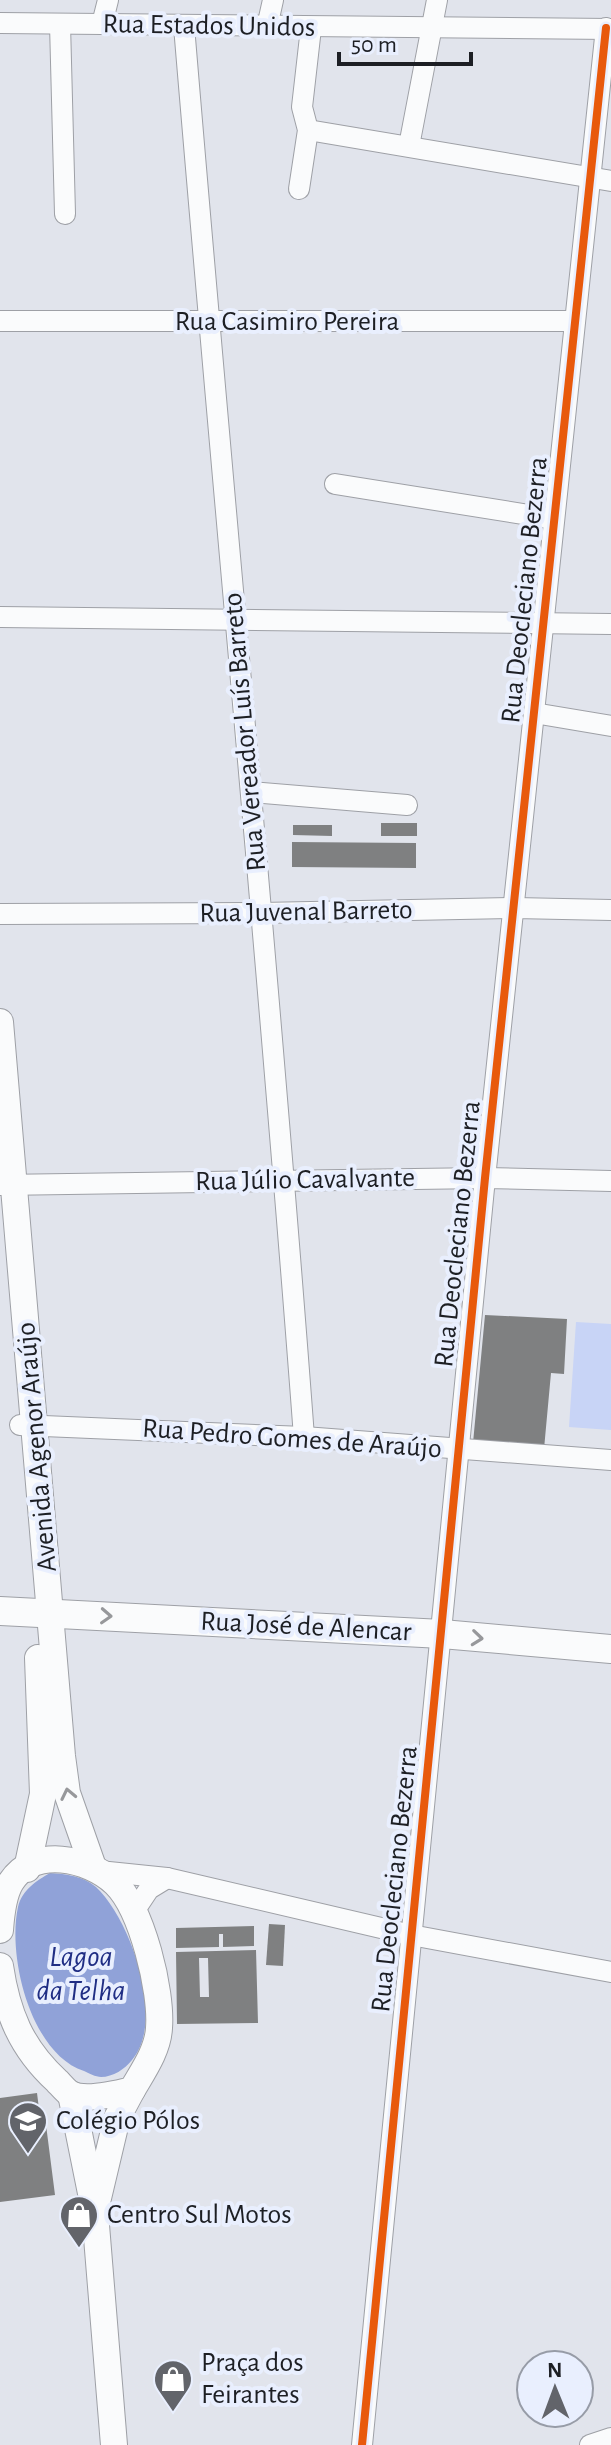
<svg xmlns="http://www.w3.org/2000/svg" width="611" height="2445" font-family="'Alegreya Sans',sans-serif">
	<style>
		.green { fill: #c8d4f6 }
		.water { fill: #90a2d8 }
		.building { fill: #7f8081; fill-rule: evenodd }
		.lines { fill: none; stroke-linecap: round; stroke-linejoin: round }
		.minor-casing { stroke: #9ea0a6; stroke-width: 22 }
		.tertiary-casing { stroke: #9ea0a6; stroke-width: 28 }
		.secondary-casing { stroke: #9ea0a6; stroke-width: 30 }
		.minor { stroke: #fafbfc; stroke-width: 20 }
		.tertiary { stroke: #fafbfc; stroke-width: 26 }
		.secondary { stroke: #fafbfc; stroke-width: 28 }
		.cycleway-casing { stroke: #e9effe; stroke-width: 13 }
		.cycleway { stroke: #e8590c; stroke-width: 8 }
		.oneway { stroke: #97989b }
		.labels { text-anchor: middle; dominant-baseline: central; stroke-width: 8; stroke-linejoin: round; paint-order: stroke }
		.street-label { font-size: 28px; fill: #1d1f24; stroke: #e9effe }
		.poi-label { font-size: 28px; fill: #1d1f24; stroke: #e9effe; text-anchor: start }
		.water-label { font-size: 30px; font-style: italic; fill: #202e84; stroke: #e9effe }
	</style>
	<rect width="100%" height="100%" fill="#e1e4ec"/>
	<!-- green -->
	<polygon class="green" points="576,1322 611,1324 611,1430 569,1427"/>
	<!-- water -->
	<path class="water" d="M50,1873C66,1874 83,1876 96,1887C131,1920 166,2020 132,2060C125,2069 113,2077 101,2077C96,2077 88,2073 84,2071C31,2054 7,1957 18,1907C22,1890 36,1881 50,1873Z"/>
	<!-- building -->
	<g class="building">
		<rect x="381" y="823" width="36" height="13"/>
		<polygon points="293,825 332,825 332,836 293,835"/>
		<polygon points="292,842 416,843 416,868 292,867"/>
		<polygon points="485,1315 567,1319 564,1374 551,1373 544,1449 473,1443"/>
		<polygon points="269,1924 285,1925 283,1966 266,1965"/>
		<polygon points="254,1926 254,1946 223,1947 223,1934 219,1934 219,1947 176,1948 176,1928"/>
		<path d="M256,1950L258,2023L177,2024L176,1952ZM199,1958H208L209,1997H200Z"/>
		<polygon points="37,2093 40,2117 45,2117 55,2195 0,2202 0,2098"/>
	</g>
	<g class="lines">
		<defs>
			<g id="minor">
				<polyline points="0,23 611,29"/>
				<polyline points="60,24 65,214"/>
				<polyline points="102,24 108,0"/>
				<path d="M184,26C223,497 269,966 304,1437"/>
				<polyline points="267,27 273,0"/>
				<polyline points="308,130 611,181"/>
				<polyline points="409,146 437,0"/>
				<polyline points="299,189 308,130 302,107 311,28"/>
				<polyline points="0,321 574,321"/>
				<polyline points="335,484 554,519"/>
				<polyline points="0,617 611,624"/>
				<polyline points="534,713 611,726"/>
				<polyline points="252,792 407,805"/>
				<polyline points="0,914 261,913 515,908 611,910"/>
				<polyline points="0,1185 485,1178 611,1181"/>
				<polyline points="20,1425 304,1437 611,1460"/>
				<polyline points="99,1871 167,1878 411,1935 611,1972"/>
				<polyline points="133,1913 149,1889 167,1878"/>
				<polyline points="362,2445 485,1178 606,28"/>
				<polyline points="590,2445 611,2438"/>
			</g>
			<g id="tertiary">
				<polyline points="0,1022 62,1756 67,1793 93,1867"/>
				<polyline points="27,1869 43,1794 38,1658"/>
				<path d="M0,1930C1,1916 3,1895 11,1882C34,1846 88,1858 115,1883C142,1909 162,1991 159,2028C158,2050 143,2071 132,2090C116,2094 85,2101 70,2094C66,2091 60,2084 57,2081C21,2048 7,2013 0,1966"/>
				<polyline points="71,2094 95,2213 114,2445"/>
				<polyline points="98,2198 117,2118 132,2090"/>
			</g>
			<polyline id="secondary" points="0,1611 442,1634 611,1649"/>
		</defs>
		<!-- minor casing -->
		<use href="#minor" class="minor-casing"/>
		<!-- tertiary casing -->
		<use href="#tertiary" class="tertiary-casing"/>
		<!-- secondary casing -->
		<use href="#secondary" class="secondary-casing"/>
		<!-- minor -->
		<use href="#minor" class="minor"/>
		<!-- tertiary -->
		<use href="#tertiary" class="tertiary"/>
		<!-- secondary -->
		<use href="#secondary" class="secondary"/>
		<defs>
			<polyline id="cycleway" points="362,2445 485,1178 606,28"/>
		</defs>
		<!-- cycleway casing -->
		<use href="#cycleway" class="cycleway-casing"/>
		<!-- cycleway -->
		<use href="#cycleway" class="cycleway"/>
	</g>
	<!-- one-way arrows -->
	<defs><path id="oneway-chevron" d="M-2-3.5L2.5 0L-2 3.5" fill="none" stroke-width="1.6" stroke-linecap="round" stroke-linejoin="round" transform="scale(2)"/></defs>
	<g class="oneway">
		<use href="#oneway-chevron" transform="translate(106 1616) rotate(3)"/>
		<use href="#oneway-chevron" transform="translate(477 1638) rotate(6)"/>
		<use href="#oneway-chevron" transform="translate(68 1794) rotate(-102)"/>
	</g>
	<!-- icons -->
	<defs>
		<symbol id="school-pin" viewBox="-11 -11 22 30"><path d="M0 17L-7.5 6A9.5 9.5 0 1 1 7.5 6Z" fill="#62646a" stroke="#e9effe"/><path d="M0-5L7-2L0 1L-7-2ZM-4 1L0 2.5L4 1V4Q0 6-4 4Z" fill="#fff"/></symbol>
		<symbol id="shop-pin" viewBox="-11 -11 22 30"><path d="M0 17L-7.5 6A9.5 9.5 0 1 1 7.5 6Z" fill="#62646a" stroke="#e9effe"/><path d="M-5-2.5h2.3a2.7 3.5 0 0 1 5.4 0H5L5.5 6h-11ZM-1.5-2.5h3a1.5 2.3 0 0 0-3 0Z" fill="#fff"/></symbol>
	</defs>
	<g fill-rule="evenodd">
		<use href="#school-pin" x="6" y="2099" width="44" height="60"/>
		<use href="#shop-pin" x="57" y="2193" width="44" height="60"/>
		<use href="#shop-pin" x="151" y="2357" width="44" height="60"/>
	</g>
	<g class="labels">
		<!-- street labels -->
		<g class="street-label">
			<text transform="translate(209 26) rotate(1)">Rua Estados Unidos</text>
			<text x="287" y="322">Rua Casimiro Pereira</text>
			<text transform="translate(525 590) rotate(-84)">Rua Deocleciano Bezerra</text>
			<text transform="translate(245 732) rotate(-95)">Rua Vereador Luís Barreto</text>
			<text transform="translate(306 912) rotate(-1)">Rua Juvenal Barreto</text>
			<text transform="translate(305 1180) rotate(-1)">Rua Júlio Cavalvante</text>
			<text transform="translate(458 1234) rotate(-84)">Rua Deocleciano Bezerra</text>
			<text transform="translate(292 1439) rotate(4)">Rua Pedro Gomes de Araújo</text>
			<text transform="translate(37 1447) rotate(-95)">Avenida Agenor Araújo</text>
			<text transform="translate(306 1627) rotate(3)">Rua José de Alencar</text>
			<text transform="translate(395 1879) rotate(-84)">Rua Deocleciano Bezerra</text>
		</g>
		<!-- poi labels -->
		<g class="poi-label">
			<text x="56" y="2121">Colégio Pólos</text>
			<text x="107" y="2215">Centro Sul Motos</text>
			<text x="201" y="2363">Praça dos<tspan x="201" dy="32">Feirantes</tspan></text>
		</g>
		<!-- water labels -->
		<g class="water-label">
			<text x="81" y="1957">Lagoa<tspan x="81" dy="34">da Telha</tspan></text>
		</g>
	</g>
	<!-- north arrow -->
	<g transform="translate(555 2389) rotate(359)"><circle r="38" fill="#e9effe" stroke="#979ca7" stroke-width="2"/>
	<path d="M0-6L14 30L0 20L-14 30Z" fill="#62646a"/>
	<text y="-12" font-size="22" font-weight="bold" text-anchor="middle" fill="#1d1f24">N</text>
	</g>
	<!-- scale -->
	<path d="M339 52v12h132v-12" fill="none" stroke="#1d1f24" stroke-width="4"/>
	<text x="351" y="52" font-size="24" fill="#1d1f24" stroke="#e9effe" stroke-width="6" paint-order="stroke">50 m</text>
</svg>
